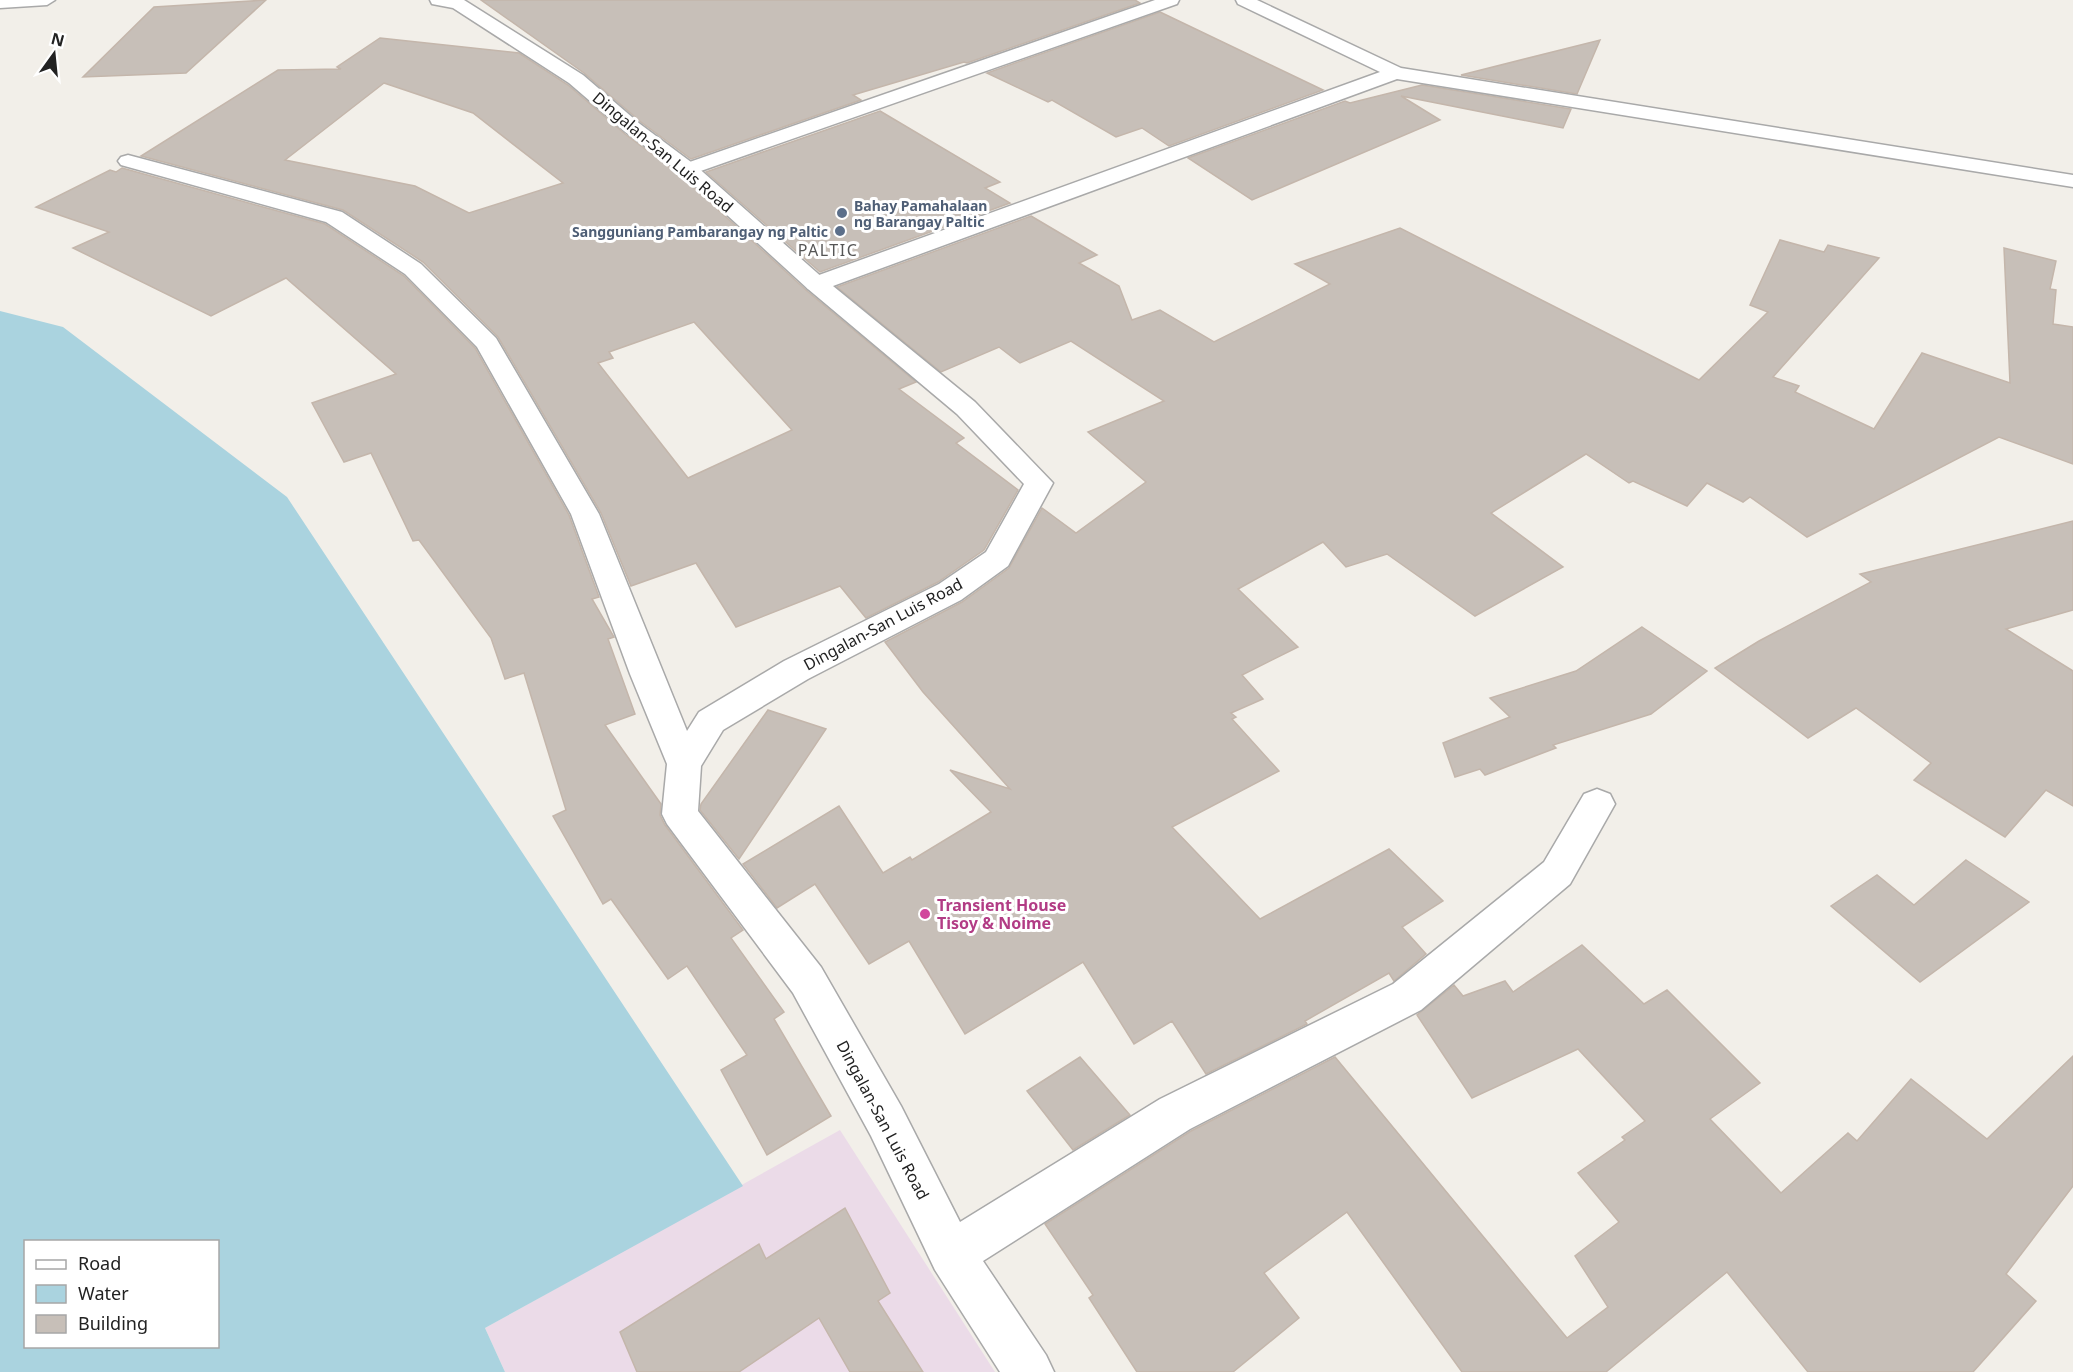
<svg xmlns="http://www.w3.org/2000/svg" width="2073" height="1372" font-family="'Noto Sans',sans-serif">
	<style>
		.industrial { fill: #ebdbe8 }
		.water { fill: #aad3df; fill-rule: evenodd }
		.building { fill: #c7bfb8; stroke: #c4b6ab; stroke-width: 1.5; fill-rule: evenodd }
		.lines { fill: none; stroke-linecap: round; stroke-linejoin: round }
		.minor-casing { stroke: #a9a9a9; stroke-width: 3 }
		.tertiary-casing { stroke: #a9a9a9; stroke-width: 3 }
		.minor { fill: #fff; fill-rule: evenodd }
		.tertiary { fill: #fff; fill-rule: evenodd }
		.service-dot { fill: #5c6f8a; stroke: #fff; stroke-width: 2 }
		.hotel-dot { fill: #d1479c; stroke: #fff; stroke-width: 2 }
		.labels { text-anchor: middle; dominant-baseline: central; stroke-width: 6; stroke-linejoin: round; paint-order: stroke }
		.far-service-label { font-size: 14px; font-weight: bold; fill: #4e5e75; stroke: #fff; text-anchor: start }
		.street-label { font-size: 16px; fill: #222; stroke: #fff }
		.far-quarter-label { font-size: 16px; letter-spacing: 1.5px; fill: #555; stroke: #fff }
		.hotel-label { font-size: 16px; font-weight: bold; fill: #b23c85; stroke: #fff; text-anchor: start }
	</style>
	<rect width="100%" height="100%" fill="#f2efe9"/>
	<!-- industrial -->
	<polygon class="industrial" points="840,1130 995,1372 505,1372 485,1328"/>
	<!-- water -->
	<path class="water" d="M0,311L63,327L287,497L743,1186L485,1328L505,1372H0ZM26,1242H218V1346H26Z"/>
	<!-- building -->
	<g class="building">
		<polygon points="266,0 186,73 83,77 154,7"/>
		<polygon points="481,0 1135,0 1140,3 967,63 964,62 853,95 861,100 691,159 641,122 584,73"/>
		<polygon points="1160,12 1323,90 1169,146 1142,128 1116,137 1052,100 1048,102 987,73"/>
		<path d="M380,38L519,53L568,85L625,134L680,175L807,291L916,382L899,389L964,438L956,443L1018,490L984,550L938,582L866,618L840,586L736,627L696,563L631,586L601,513L498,337L423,262L343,210L141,156L278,70L341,69L337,67ZM384,83L473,113L563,183L469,213L415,186L285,160ZM694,322L792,430L688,478L598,363L613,358L609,352Z"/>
		<polygon points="1600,40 1577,94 1461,75"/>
		<polygon points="1422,85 1571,109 1563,128 1401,96 1440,120 1252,200 1188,158 1345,101 1350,103"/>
		<polygon points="880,111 1000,182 985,188 1010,203 820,272 706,172"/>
		<polygon points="122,168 325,224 404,276 475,348 569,515 599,597 592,599 614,637 608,639 635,714 605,725 661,804 660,815 665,825 743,930 731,938 784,1012 774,1019 831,1116 767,1155 721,1070 747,1055 687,966 668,979 611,899 603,904 553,816 566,810 524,673 505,679 491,638 419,540 413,541 371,453 344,462 312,403 396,374 286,278 211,316 73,248 109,232 36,207 110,170 116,172"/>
		<polygon points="1031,216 1097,255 1079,263 1119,286 1132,320 1160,310 1214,342 1330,284 1295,264 1400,228 1699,380 1768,312 1750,305 1780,240 1824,252 1828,245 1879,258 1773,377 1799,386 1795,392 1874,429 1922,353 2010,383 2004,248 2056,261 2050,289 2056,290 2053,324 2073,327 2073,464 1999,437 1807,537 1750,497 1743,502 1707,483 1687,506 1633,481 1629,483 1586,454 1491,513 1563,567 1475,616 1387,554 1346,567 1323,542 1238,589 1298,647 1242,675 1263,699 1231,713 1236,717 1232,719 1279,771 1172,827 1260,919 1389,849 1443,901 1402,927 1426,954 1394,981 1389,973 1305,1021 1307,1024 1206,1074 1172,1021 1134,1044 1083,962 965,1034 909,941 869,964 815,884 777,908 743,864 839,806 883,873 910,857 912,860 991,812 950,770 1010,789 923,692 885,642 962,602 1009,568 1042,508 1076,533 1146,482 1088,432 1164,401 1071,341 1020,363 999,347 941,372 837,287"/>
		<polygon points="2073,521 2073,610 2006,629 2073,671 2073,806 2046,790 2005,837 1914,780 1931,763 1856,708 1808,738 1715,668 1759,641 1871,582 1860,574"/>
		<polygon points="1642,627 1707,671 1651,714 1553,745 1556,748 1485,775 1480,769 1455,777 1443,743 1510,717 1490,698 1576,671"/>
		<polygon points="768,710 826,729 739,859 700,810 701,804"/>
		<polygon points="1966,860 2029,902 1920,982 1831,906 1877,875 1914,905"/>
		<polygon points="1582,945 1644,1004 1667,990 1760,1083 1710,1119 1781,1193 1848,1133 1857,1141 1911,1079 1987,1139 2073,1056 2073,1186 2006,1274 2036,1301 1973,1372 1808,1372 1727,1272 1606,1372 1462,1372 1347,1212 1264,1273 1299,1318 1233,1372 1137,1372 1089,1298 1093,1295 1045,1224 1191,1131 1335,1057 1567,1338 1608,1307 1575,1256 1619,1222 1578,1173 1625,1140 1622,1137 1645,1121 1578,1049 1472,1098 1417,1015 1454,985 1463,996 1505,981 1513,992"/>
		<polygon points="1080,1057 1130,1115 1073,1150 1027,1091"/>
		<polygon points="845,1208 890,1293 878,1301 923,1372 850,1372 819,1318 739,1372 637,1372 620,1332 759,1244 766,1259"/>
	</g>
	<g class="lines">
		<defs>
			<g id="minor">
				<polygon points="1155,0 1179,0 1177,4 695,173 688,175 681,173 678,169 681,165"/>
				<polygon points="1236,0 1257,0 1401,68 2073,175 2073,187 1397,79 833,286 975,402 1053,483 1008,566 961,600 808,679 723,730 701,766 698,811 821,967 901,1106 960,1222 1160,1099 1393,984 1544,862 1584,794 1597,789 1610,794 1615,804 1570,884 1421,1010 1190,1129 983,1261 1046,1355 1054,1372 1000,1372 935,1270 871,1136 793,993 667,824 662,814 667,764 630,674 571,514 477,347 405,274 326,222 121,165 118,161 121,157 128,155 342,212 421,264 496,338 599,514 687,731 699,712 784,661 939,584 986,552 1024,484 957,414 808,289 804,284 808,279 1380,72 1238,4"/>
			</g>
			<g id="tertiary">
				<polygon points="0,0 55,0 47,5 0,8"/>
				<polygon points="430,0 464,0 583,75 640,124 695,165 824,279 828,284 824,289 816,291 808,289 681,173 626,132 569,83 453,8 432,4"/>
			</g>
		</defs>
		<!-- minor casing -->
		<use href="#minor" class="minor-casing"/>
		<!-- tertiary casing -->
		<use href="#tertiary" class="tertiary-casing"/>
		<!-- minor -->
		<use href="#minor" class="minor"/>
		<!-- tertiary -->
		<use href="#tertiary" class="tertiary"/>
	</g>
	<!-- markers -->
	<g class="service-dot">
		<circle cx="842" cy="213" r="6"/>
		<circle cx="840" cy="231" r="6"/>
	</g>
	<circle class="hotel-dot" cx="925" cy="914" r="6"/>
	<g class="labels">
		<!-- far-service labels -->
		<g class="far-service-label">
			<text x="854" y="205">Bahay Pamahalaan<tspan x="854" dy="16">ng Barangay Paltic</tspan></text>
			<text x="828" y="231" text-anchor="end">Sangguniang Pambarangay ng Paltic</text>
		</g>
		<!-- street labels -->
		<g class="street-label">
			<text transform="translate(663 152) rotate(40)">Dingalan-San Luis Road</text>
			<text transform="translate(883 624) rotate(-28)">Dingalan-San Luis Road</text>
			<text transform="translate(883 1120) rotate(62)">Dingalan-San Luis Road</text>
		</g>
		<!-- far-quarter labels -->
		<g class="far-quarter-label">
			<text x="828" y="250">PALTIC</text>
		</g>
		<!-- hotel labels -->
		<g class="hotel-label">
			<text x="937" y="905">Transient House<tspan x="937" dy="18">Tisoy &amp; Noime</tspan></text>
		</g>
	</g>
	<!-- legend -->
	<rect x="24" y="1240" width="195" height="108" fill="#ffffff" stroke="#a7a7a7" stroke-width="1.5"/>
	<rect x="36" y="1260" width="30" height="9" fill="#ffffff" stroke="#a7a7a7" stroke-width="1.5"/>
	<text x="78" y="1270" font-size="18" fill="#222222">Road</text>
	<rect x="36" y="1285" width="30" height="18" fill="#aad3df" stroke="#a7a7a7" stroke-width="1.5"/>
	<text x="78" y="1300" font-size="18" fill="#222222">Water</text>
	<rect x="36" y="1315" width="30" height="18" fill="#c7bfb8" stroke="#a7a7a7" stroke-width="1.5"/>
	<text x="78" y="1330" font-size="18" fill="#222222">Building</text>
	<!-- north arrow -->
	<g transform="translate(54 54) rotate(15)" stroke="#ffffff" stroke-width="4.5" paint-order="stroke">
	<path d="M0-4.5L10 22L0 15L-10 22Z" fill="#222222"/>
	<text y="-9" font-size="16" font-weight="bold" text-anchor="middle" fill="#222222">N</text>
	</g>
</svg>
